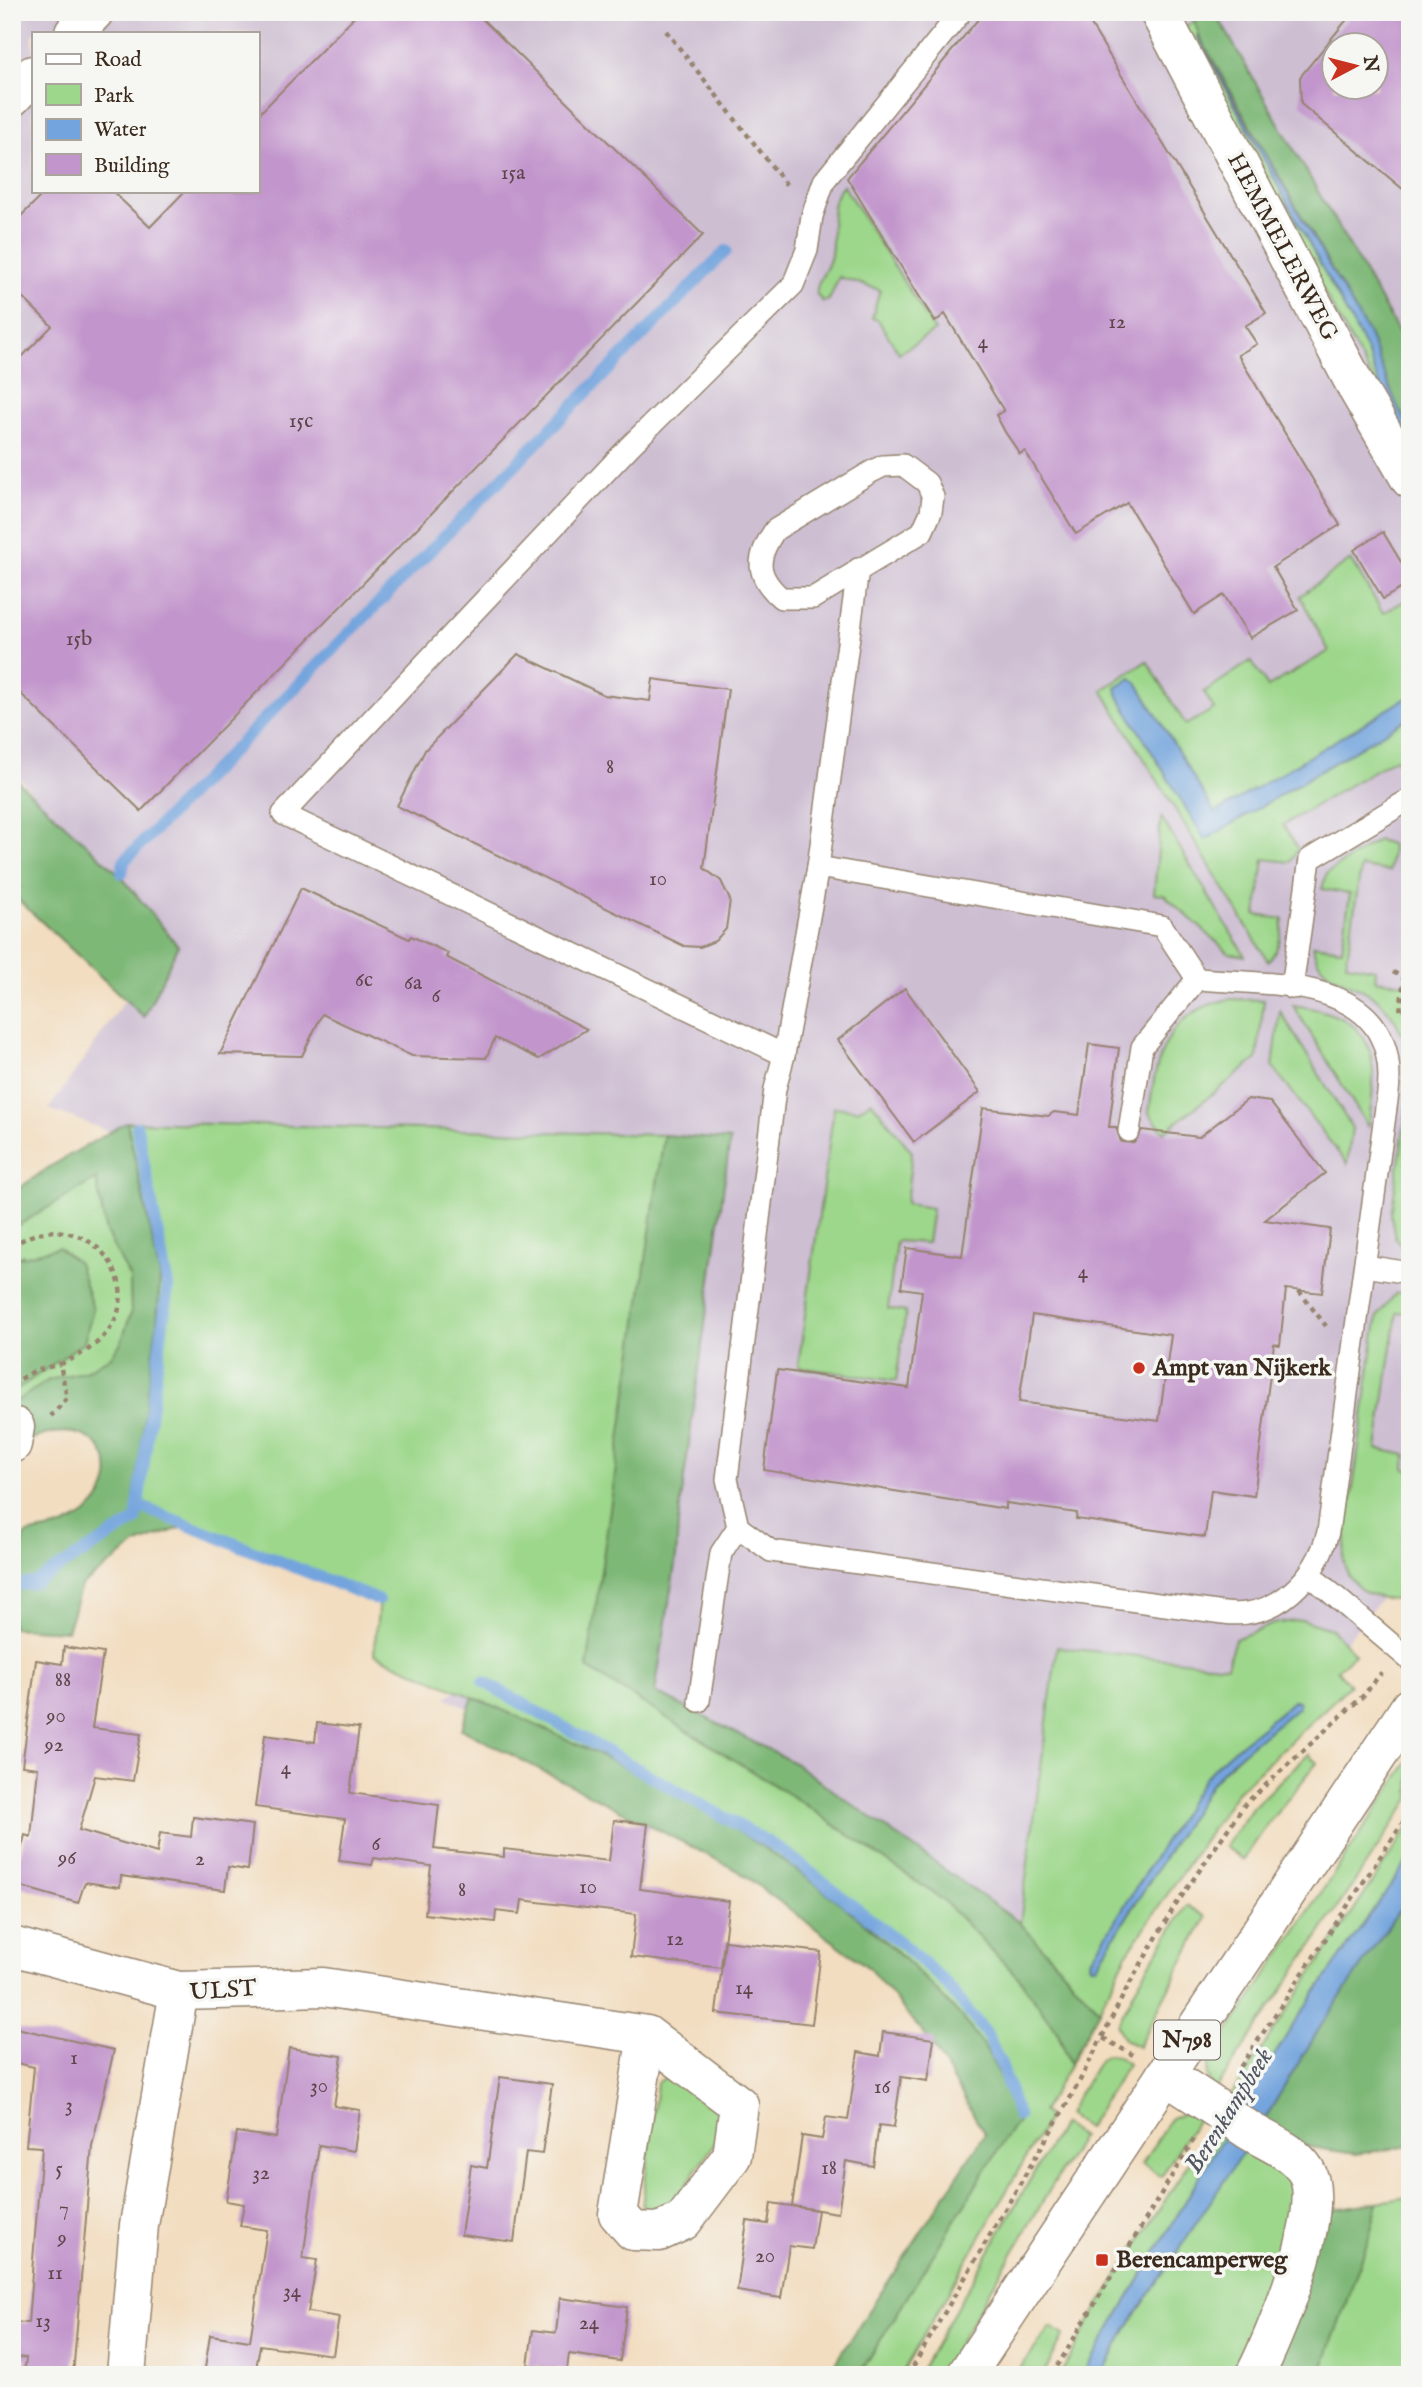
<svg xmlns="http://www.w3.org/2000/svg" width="1422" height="2387" font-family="'IM FELL English',serif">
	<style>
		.industrial { fill: #cdbed2; fill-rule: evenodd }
		.green { fill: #9dd78b; stroke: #6c8054; stroke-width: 2; fill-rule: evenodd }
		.forest { fill: #7eb877; stroke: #5c714a; stroke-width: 2 }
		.water { fill: #73a4dd; stroke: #57677e; stroke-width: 2 }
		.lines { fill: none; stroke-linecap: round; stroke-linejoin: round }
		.stream { stroke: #73a4dd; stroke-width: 12 }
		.building { fill: #c296cc; fill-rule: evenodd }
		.lane-casing { stroke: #96846f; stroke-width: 24 }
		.street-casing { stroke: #96846f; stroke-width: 41 }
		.primary-casing { stroke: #96846f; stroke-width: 41 }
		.path { stroke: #96846f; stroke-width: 4.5; stroke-dasharray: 5 5; stroke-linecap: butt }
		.lane { stroke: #fff; stroke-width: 21 }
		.street { stroke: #fff; stroke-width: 38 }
		.primary { stroke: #fff; stroke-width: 38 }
		.poi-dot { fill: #c8321e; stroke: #f6f6f2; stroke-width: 2.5 }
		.labels { text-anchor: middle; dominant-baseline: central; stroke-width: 7; stroke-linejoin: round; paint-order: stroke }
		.number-label { font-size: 21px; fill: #5d454a }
		.shield { fill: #f6f6f2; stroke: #73675e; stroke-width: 2 }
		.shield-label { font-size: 23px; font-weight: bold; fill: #3b2a1e }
		.street-label { font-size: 24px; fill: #3b2a1e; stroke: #f6f6f2 }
		.poi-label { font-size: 24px; font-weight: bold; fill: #3b2a1e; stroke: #f6f6f2; text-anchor: start }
		.water-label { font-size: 26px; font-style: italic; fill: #4f5561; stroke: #f6f6f2 }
	</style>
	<rect width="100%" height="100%" fill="#f6f6f2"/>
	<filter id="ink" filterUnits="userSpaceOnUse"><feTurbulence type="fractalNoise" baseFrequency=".0143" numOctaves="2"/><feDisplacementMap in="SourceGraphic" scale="14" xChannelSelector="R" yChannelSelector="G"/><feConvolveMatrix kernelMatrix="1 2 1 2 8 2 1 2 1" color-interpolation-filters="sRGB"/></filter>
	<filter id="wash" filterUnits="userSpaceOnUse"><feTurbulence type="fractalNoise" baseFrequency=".00686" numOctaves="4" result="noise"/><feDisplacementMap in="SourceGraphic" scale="28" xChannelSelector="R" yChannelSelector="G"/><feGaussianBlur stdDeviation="1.57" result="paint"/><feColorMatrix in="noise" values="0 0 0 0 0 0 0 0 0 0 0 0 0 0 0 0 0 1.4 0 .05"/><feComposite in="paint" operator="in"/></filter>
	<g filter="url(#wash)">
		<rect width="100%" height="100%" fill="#f2ddc0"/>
		<!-- industrial -->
		<path class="industrial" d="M12,12H1410V1563L1017,2046L820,1898L446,1697L622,1584L689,1176L191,1162L49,1109L162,947L12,769ZM33,33H257V191H33ZM1334,46H1376V88H1334Z"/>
		<!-- green -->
		<g class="green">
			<polygon points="1194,21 1200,37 1197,36 1364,345 1389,409 1179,31"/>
			<path d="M843,185L935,331L899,353L878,320L872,318L880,290L839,277L829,300L823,302L817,295C815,281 829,270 831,255C835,232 826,203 843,185Z"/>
			<path d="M1351,560L1383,613L1410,598V696L1215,813L1205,840L1410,717V779L1395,758L1283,825L1298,849L1291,862L1264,859L1256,915L1283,919C1281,936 1280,949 1268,961L1102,690L1147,661L1186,725L1214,709L1204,692L1251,661L1268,687L1329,651L1300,596Z"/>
			<polygon points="1161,817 1245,956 1229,953 1164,895 1154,894"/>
			<path d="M1378,840L1390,844L1392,850L1389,871L1361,867L1346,964L1376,969L1375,980L1408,984L1410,974V1061C1405,1040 1399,1021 1384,1006C1359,977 1318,986 1313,945L1342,949L1350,894L1322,889L1327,873Z"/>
			<path d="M1230,999L1264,1000L1257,1059L1164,1132L1149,1113C1156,1056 1166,1011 1230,999Z"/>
			<path d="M1293,1005C1377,1017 1380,1053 1368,1127Z"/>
			<polygon points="1280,1011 1352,1128 1347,1164 1273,1067"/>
			<polygon points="1410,1088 1410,1252 1403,1249 1395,1237 1391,1215"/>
			<polygon points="871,1101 912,1152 906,1204 932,1208 927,1243 896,1241 888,1309 906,1312 896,1381 798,1367 834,1107 858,1110"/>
			<path d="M127,1122L664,1135L588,1668L801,1802L943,1900L1019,1978L1058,2033L1070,2064L1042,2112L1049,2117L901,2375H859L1011,2128L1018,2122C1007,2095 997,2065 980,2041C953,2004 918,1972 885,1941C734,1805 557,1734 374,1654L379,1598L134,1499L157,1321L160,1277Z"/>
			<polygon points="96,1178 106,1232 130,1278 131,1313 121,1343 111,1357 85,1371 49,1381 12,1404 12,1393 33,1377 23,1255 12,1260 12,1229"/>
			<path d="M1396,1293H1410V1313L1397,1312L1377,1449L1406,1455L1405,1469L1410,1470V1560L1407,1564L1410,1599C1378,1601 1350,1594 1343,1559L1374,1338L1378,1316Z"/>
			<path d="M1302,1620L1331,1629L1355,1654L1337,1670L1350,1685L1236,1793L1127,1954L1099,2010L1020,1923L1057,1647L1227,1666L1235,1639L1273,1624ZM1295,1700L1211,1783L1097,1965L1090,1964L1204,1778L1227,1755Z"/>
			<polygon points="1308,1754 1317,1763 1270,1821 1243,1860 1225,1847 1253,1807"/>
			<polygon points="1410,1759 1410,1799 1214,2092 1207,2076 1209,2061"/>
			<polygon points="1410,1825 1410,1859 1297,2019 1240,2113 1226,2103"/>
			<polygon points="1187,1905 1206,1917 1138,2047 1123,2038 1117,2025 1140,1980"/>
			<polygon points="1107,2055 1116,2056 1128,2064 1087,2128 1067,2114 1100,2059"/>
			<polygon points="665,2078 672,2078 720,2110 722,2133 661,2221 641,2216 657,2083"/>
			<polygon points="1185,2113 1200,2115 1161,2177 1142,2164 1171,2118"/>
			<polygon points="1215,2121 1227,2131 1083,2375 1060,2375 1098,2307"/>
			<polygon points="1062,2124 1081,2137 940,2375 918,2375"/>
			<polygon points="1248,2143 1289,2167 1300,2211 1244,2375 1102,2375 1125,2331"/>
			<polygon points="1410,2197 1410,2375 1320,2375 1368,2241 1378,2202"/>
			<polygon points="1051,2327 1064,2335 1043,2375 1015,2375"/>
		</g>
		<!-- forest -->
		<g class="forest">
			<polygon points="1209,12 1215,12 1410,352 1410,428 1398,408 1369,335 1200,37 1194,21"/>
			<polygon points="12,776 120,875 178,946 144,1017 12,894"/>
			<path d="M127,1122L160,1277L157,1321L134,1499L194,1523L137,1544L81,1586L67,1631L12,1628V1575L26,1534C39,1531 56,1530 68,1524C146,1489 102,1393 12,1450V1404L49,1380L85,1371L110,1357L121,1343L131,1313L130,1278L106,1232L96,1179L12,1229V1193L51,1166Z"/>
			<polygon points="664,1135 730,1140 678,1523 676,1558 655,1692 793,1762 1020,1923 1099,2010 1070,2064 1058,2033 1019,1978 943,1900 801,1802 587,1668"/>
			<polygon points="58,1247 78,1263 93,1309 84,1342 12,1393 12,1260"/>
			<path d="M473,1697C627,1764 764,1831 889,1945C921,1975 954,2006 980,2041C997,2065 1007,2095 1018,2123L1011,2129L859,2375H827L985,2134L930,2041L869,1968L737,1870L461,1729Z"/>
			<polygon points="1410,1894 1410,2146 1356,2154 1309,2147 1263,2122 1322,2024"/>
			<polygon points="1378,2202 1368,2241 1320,2375 1266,2375 1321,2211"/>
		</g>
		<!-- water -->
		<g class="water">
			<polygon points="1197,36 1369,335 1398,408 1410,428 1410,444 1389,409 1364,345"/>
			<polygon points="1131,678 1138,684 1215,813 1410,696 1410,717 1205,840 1118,696 1116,688"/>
			<polygon points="1295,1700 1299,1702 1299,1706 1232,1761 1211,1783 1096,1966 1091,1966 1090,1961 1204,1778 1227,1755"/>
			<polygon points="1410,1858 1410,1894 1322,2024 1263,2122 1125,2331 1102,2375 1083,2375 1227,2131 1297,2019"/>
		</g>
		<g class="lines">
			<!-- stream -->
			<g class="stream">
				<polyline points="122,873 124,861 726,251"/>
				<polyline points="139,1506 378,1600"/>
				<polyline points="15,1585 34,1583 136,1520 168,1287 137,1127"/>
				<polyline points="484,1682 782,1850 903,1945 942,1979 986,2033 1002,2067 1018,2116"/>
			</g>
		</g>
		<g id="blocks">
			<!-- building -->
			<g class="building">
				<polygon points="359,12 475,12 703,235 141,811 12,685 12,367 52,326 12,287 12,225 46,191 112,191 150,227 185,191 257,191 257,116"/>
				<polygon points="984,12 1083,12 1266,313 1245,326 1257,344 1238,355 1340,525 1273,567 1298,610 1250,638 1224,595 1194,614 1127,503 1076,534 1025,451 1020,454 1005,432 996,415 1004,411 945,314 935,322 847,178"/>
				<path d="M1353,12H1410V195L1301,104L1300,77ZM1334,46H1376V88H1334Z"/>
				<polygon points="1383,532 1410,577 1410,583 1383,599 1354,550"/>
				<polygon points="518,654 604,695 650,701 653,679 728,689 704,868 721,881 730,900 726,929 715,941 700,947 684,946 397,806 425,750"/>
				<polygon points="301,888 409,939 411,936 448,953 446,957 587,1029 539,1059 495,1038 486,1058 412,1056 322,1014 302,1056 220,1054"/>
				<polygon points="905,988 980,1092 914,1142 838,1040"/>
				<path d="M1089,1044L1119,1048L1109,1127H1116L1121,1142L1134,1143L1142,1130L1199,1137L1248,1099L1270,1102L1325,1173L1265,1220L1330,1229L1322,1293L1286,1289L1280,1345L1274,1344L1254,1496L1211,1490L1205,1537L1076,1519L1077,1513L1006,1503V1509L764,1470L777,1370L909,1388L922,1291L901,1288L907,1248L962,1256L983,1108L1048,1116L1054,1112L1079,1115ZM1032,1315L1171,1335L1159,1421L1019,1402Z"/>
				<polygon points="64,1647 103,1653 92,1728 141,1734 133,1781 95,1776 79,1830 157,1853 160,1833 191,1837 193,1817 253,1825 248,1870 228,1867 225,1890 121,1876 120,1887 85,1882 78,1903 12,1884 25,1835 31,1837 38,1768 22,1766 36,1660 62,1664"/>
				<polygon points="317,1723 359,1728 350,1793 439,1805 434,1849 504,1857 504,1849 609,1861 614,1820 648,1824 640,1889 729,1901 721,1968 631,1957 636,1914 522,1900 520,1914 496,1911 495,1922 425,1914 431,1866 374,1858 372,1865 339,1861 345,1819 255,1807 265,1735 315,1742"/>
				<polygon points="725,1941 821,1952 812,2024 716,2013"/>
				<polygon points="12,2027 114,2050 92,2146 73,2375 24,2375 26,2358 12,2357 12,2322 28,2323 42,2147 26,2146 34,2067 12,2062"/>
				<polygon points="883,2032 934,2039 928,2081 901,2077 894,2127 879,2125 873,2166 846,2161 838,2213 792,2206 802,2136 822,2139 826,2117 848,2120 858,2052 880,2056"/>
				<polygon points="289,2048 342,2056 334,2106 360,2110 354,2151 319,2145 303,2258 317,2260 308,2312 339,2317 333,2355 260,2345 255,2375 204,2375 210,2335 250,2341 267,2230 240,2226 244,2204 226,2201 237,2132 276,2138"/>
				<polygon points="500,2077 552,2084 542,2154 526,2152 514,2242 461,2235 471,2165 487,2168"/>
				<polygon points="771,2203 818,2210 812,2249 789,2246 781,2298 737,2291 747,2221 768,2224"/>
				<polygon points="560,2298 627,2307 620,2361 569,2354 567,2370 528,2365 533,2330 556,2333"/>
			</g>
		</g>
	</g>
	<g filter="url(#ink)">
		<use href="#blocks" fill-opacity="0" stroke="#96846f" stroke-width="2"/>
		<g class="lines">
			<defs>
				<g id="lane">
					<path d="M903,465L927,483L933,497L931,512L922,532L813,598H781C755,575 756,558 775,530L871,472L883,466Z"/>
					<path d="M818,867L1162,926L1197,979C1278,985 1401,977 1388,1093L1328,1532C1316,1579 1276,1620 1224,1613L771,1551L738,1527L727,1479L775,1089L784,1055Z"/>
					<polyline points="818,867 858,569"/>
					<polyline points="1292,988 1310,859 1410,799"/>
					<polyline points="784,1055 283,814 629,447 793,285 807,250 812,216 824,181 961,12"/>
					<polyline points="1129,1131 1142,1047 1197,979"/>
					<polyline points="1365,1266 1410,1273"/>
					<polyline points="1310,1575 1410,1660"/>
					<polyline points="699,1701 721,1553 738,1527"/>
				</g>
				<g id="street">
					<polyline points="1159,12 1358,390 1410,479"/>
					<polyline points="74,33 94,12"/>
					<polyline points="12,97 33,75"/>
					<polyline points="12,1444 15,1427"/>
					<polyline points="12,1946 179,1991 323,1987 647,2035 739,2105 732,2156 683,2221 659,2232 633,2231 618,2214 647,2035"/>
					<path d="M1165,2075C1194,2093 1222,2112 1250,2131C1270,2143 1293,2151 1306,2171C1329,2208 1274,2338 1255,2375"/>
					<polyline points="126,2375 139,2225 179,1991"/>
				</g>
				<polyline id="primary" points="966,2375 1410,1707"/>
			</defs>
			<!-- lane casing -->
			<use href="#lane" class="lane-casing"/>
			<!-- street casing -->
			<use href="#street" class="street-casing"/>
			<!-- primary casing -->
			<use href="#primary" class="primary-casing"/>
			<!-- path -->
			<g class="path">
				<polyline points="666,31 789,188"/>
				<polyline points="1393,972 1404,978 1400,1012"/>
				<path d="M12,1247C88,1187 186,1315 60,1364L67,1398L51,1416"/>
				<polyline points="1299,1291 1326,1326"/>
				<polyline points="12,1384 34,1371 60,1364"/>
				<polyline points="1103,2038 1133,2055"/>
				<polyline points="1235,2075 1410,1812"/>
				<polyline points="908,2375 1076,2088 1126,1990 1173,1909 1245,1804 1364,1695 1382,1672"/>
				<polyline points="1052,2375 1194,2139"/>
			</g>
			<!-- lane -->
			<use href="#lane" class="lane"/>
			<!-- street -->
			<use href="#street" class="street"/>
			<!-- primary -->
			<use href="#primary" class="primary"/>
		</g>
	</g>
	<!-- markers -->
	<g class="poi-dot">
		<circle cx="1139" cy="1368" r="7"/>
		<rect x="1095" y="2253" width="14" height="14" rx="3.5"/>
	</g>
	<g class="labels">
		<!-- number labels -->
		<g class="number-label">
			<text x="513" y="173">15a</text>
			<text x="1117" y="322">12</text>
			<text x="983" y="342">4</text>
			<text x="301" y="421">15c</text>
			<text x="79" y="639">15b</text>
			<text x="610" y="767">8</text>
			<text x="658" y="879">10</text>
			<text x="364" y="980">6c</text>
			<text x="413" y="983">6a</text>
			<text x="436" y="996">6</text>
			<text x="1083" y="1272">4</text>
			<text x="63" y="1680">88</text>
			<text x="56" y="1716">90</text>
			<text x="54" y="1745">92</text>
			<text x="286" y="1768">4</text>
			<text x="376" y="1844">6</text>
			<text x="67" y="1858">96</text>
			<text x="200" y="1859">2</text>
			<text x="588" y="1887">10</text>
			<text x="462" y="1890">8</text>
			<text x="675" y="1939">12</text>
			<text x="744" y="1988">14</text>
			<text x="74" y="2058">1</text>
			<text x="319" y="2086">30</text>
			<text x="882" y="2087">16</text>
			<text x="69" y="2105">3</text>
			<text x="829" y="2168">18</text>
			<text x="59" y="2169">5</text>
			<text x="261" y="2173">32</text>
			<text x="64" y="2209">7</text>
			<text x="62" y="2238">9</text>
			<text x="765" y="2256">20</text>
			<text x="55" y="2273">11</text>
			<text x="292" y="2291">34</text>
			<text x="43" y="2321">13</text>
			<text x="589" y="2323">24</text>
		</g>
		<!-- shield labels -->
		<rect class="shield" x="1154" y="2020.5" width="66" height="39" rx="5"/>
		<g class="shield-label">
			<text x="1187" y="2040">N798</text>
		</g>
		<!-- street labels -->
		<g class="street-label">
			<text transform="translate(1282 247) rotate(62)">HEMMELERWEG</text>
			<text transform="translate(223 1991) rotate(-4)">ULST</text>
		</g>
		<!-- poi labels -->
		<g class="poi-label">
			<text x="1153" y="1368">Ampt van Nijkerk</text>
			<text x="1116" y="2260">Berencamperweg</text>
		</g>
		<!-- water labels -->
		<g class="water-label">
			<text transform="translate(1229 2111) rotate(-58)">Berenkampbeek</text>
		</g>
	</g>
	<!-- margin -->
	<rect width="1422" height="2387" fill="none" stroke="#f6f6f2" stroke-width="42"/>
	<!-- legend -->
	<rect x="32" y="32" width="228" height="161" fill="#f6f6f2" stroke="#aba49d" stroke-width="2"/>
	<rect x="46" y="54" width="35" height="10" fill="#ffffff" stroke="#aba49d" stroke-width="2"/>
	<text x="94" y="66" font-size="21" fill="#3b2a1e">Road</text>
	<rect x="46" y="84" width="35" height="21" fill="#9dd78b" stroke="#aba49d" stroke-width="2"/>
	<text x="94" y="102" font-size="21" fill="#3b2a1e">Park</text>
	<rect x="46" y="119" width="35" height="21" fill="#73a4dd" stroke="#aba49d" stroke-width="2"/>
	<text x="94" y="136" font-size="21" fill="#3b2a1e">Water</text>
	<rect x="46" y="154" width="35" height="21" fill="#c296cc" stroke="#aba49d" stroke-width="2"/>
	<text x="94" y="172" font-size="21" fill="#3b2a1e">Building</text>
	<!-- north arrow -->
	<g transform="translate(1355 66) rotate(83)"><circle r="33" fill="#f6f6f2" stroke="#aba49d" stroke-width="2"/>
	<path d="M0-5L12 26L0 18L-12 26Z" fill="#c8321e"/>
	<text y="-10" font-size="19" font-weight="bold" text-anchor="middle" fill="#3b2a1e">N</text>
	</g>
</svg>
